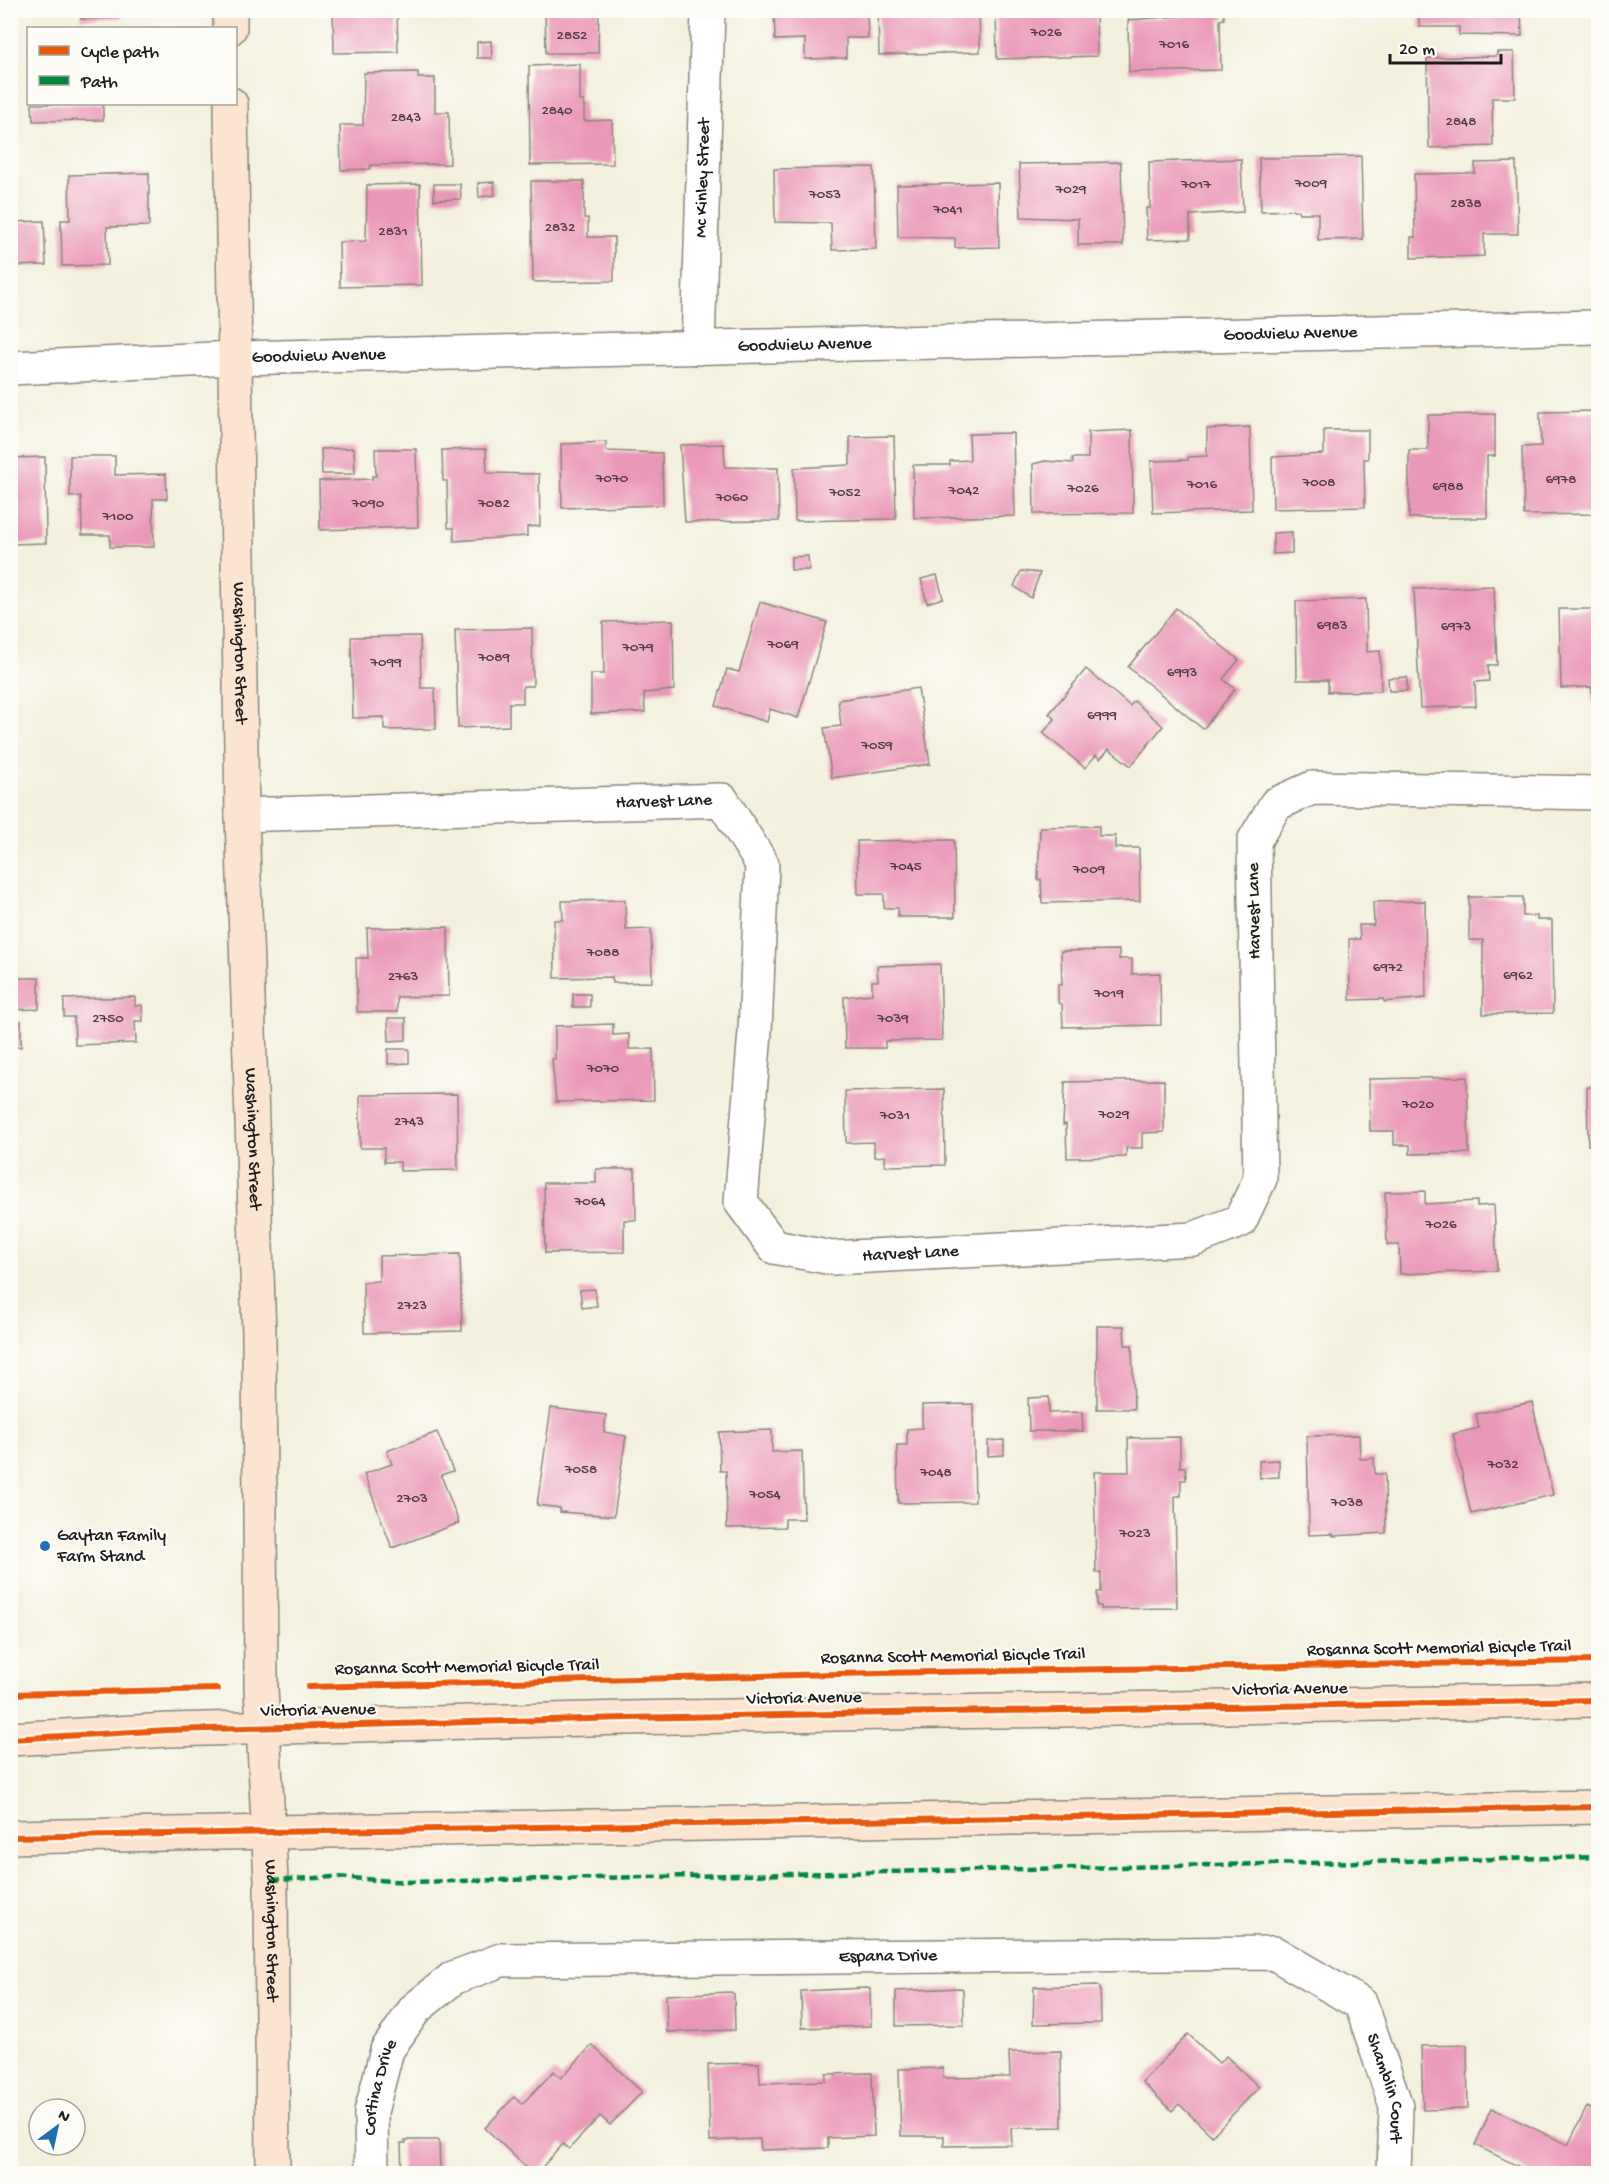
<svg xmlns="http://www.w3.org/2000/svg" width="1609" height="2184" font-family="'Gochi Hand',sans-serif">
	<style>
		.building { fill: #ea98b8 }
		.lines { fill: none; stroke-linecap: round; stroke-linejoin: round }
		.street-casing { stroke: #88867c; stroke-width: 36 }
		.secondary-casing { stroke: #88867c; stroke-width: 36 }
		.street { stroke: #fff; stroke-width: 33 }
		.secondary { stroke: #fce5d0; stroke-width: 33 }
		.quiet { stroke: #00873e; stroke-width: 4.5; stroke-dasharray: 9 4.5; stroke-linecap: butt }
		.cycleway-casing { stroke: #fdfcf7; stroke-width: 10 }
		.cycleway { stroke: #e8590c; stroke-width: 6 }
		.poi-dot { fill: #1f6fb2; stroke: #fdfcf7; stroke-width: 2 }
		.labels { text-anchor: middle; dominant-baseline: central; stroke-width: 4.5; stroke-linejoin: round; paint-order: stroke }
		.number-label { font-size: 15px; fill: #503b43 }
		.street-label { font-size: 18px; fill: #1c1c1c; stroke: #fdfcf7 }
		.poi-label { font-size: 18px; fill: #1c1c1c; stroke: #fdfcf7; text-anchor: start }
	</style>
	<rect width="100%" height="100%" fill="#fdfcf7"/>
	<filter id="ink" filterUnits="userSpaceOnUse"><feTurbulence type="fractalNoise" baseFrequency=".0167" numOctaves="2"/><feDisplacementMap in="SourceGraphic" scale="12" xChannelSelector="R" yChannelSelector="G"/><feConvolveMatrix kernelMatrix="1 2 1 2 8 2 1 2 1" color-interpolation-filters="sRGB"/></filter>
	<filter id="wash" filterUnits="userSpaceOnUse"><feTurbulence type="fractalNoise" baseFrequency=".008" numOctaves="4" result="noise"/><feDisplacementMap in="SourceGraphic" scale="24" xChannelSelector="R" yChannelSelector="G"/><feGaussianBlur stdDeviation="1.35" result="paint"/><feColorMatrix in="noise" values="0 0 0 0 0 0 0 0 0 0 0 0 0 0 0 0 0 1.4 0 .05"/><feComposite in="paint" operator="in"/></filter>
	<g filter="url(#wash)">
		<rect width="100%" height="100%" fill="#f3f0dd"/>
		<g id="blocks">
			<!-- building -->
			<g class="building">
				<polygon points="81,10 120,10 121,18 81,19"/>
				<polygon points="333,10 397,10 398,52 334,53"/>
				<polygon points="545,10 599,10 598,53 546,53"/>
				<polygon points="774,10 867,10 868,38 846,38 846,58 805,59 805,39 775,40"/>
				<polygon points="878,10 979,10 980,52 879,55"/>
				<polygon points="996,10 1096,10 1097,56 997,59"/>
				<polygon points="1180,10 1224,10 1224,19 1220,20 1221,70 1129,72 1128,20 1180,16"/>
				<polygon points="1419,10 1521,10 1522,36 1459,35 1459,27 1419,27"/>
				<polygon points="491,41 492,58 477,58 477,42"/>
				<polygon points="1497,52 1514,52 1515,98 1492,98 1493,146 1429,148 1427,58 1497,56"/>
				<polygon points="580,64 580,101 584,101 584,121 612,120 613,164 530,165 529,66"/>
				<polygon points="418,72 418,78 435,78 435,112 449,112 450,164 371,165 370,169 341,170 340,125 363,125 364,73"/>
				<polygon points="32,104 103,104 103,120 33,121"/>
				<polygon points="1361,156 1363,239 1318,240 1318,213 1299,213 1298,210 1261,211 1259,158"/>
				<polygon points="1241,159 1243,212 1190,215 1190,239 1147,240 1146,208 1150,208 1149,162"/>
				<polygon points="1121,162 1123,245 1078,245 1078,219 1021,217 1019,164"/>
				<polygon points="1516,162 1518,234 1484,234 1484,256 1411,258 1411,237 1415,237 1414,174 1475,173 1475,163"/>
				<polygon points="874,167 876,249 832,250 831,223 775,222 774,169"/>
				<polygon points="149,173 149,226 107,227 108,265 62,266 61,220 70,220 69,175"/>
				<polygon points="531,181 584,181 584,218 588,218 588,237 614,237 614,281 533,282"/>
				<polygon points="494,182 495,195 479,197 478,183"/>
				<polygon points="998,183 999,247 955,248 955,238 898,237 897,185"/>
				<polygon points="420,184 422,285 340,287 339,242 366,241 367,185"/>
				<polygon points="434,184 460,184 461,199 434,200"/>
				<polygon points="44,221 46,265 10,266 10,222"/>
				<polygon points="1598,411 1598,514 1524,515 1522,447 1541,446 1540,412"/>
				<polygon points="1495,414 1495,456 1487,456 1487,518 1409,518 1409,450 1428,450 1428,415"/>
				<polygon points="1250,427 1252,510 1153,513 1151,461 1188,460 1188,457 1207,456 1207,429"/>
				<polygon points="1132,430 1133,513 1034,514 1033,464 1045,461 1073,463 1072,458 1088,458 1088,432"/>
				<polygon points="1324,430 1368,430 1368,459 1364,459 1365,507 1273,509 1272,457 1324,454"/>
				<polygon points="1013,433 1015,516 914,518 913,465 950,465 950,461 970,460 969,434"/>
				<polygon points="894,436 896,519 795,521 794,468 850,465 850,437"/>
				<polygon points="606,442 606,451 662,453 663,505 562,508 561,444"/>
				<polygon points="724,444 725,467 778,468 779,521 685,522 680,445"/>
				<polygon points="354,448 355,474 322,474 321,449"/>
				<polygon points="375,449 416,449 418,527 320,530 319,481 372,479 372,476 376,476"/>
				<polygon points="486,449 487,473 539,474 540,526 527,527 527,536 454,541 454,528 448,528 447,481 443,481 442,450"/>
				<polygon points="70,456 115,456 115,475 166,474 167,499 153,499 154,547 110,547 110,535 82,535 81,496 70,497"/>
				<polygon points="45,457 46,543 10,544 10,458"/>
				<polygon points="1292,532 1292,553 1273,554 1273,533"/>
				<polygon points="808,556 809,570 791,570 791,557"/>
				<polygon points="1021,571 1040,573 1031,598 1014,586"/>
				<polygon points="937,575 943,598 927,603 921,579"/>
				<polygon points="1494,586 1497,665 1488,665 1489,681 1475,682 1476,706 1420,708 1414,589"/>
				<polygon points="1366,599 1367,652 1380,651 1381,691 1328,692 1328,680 1297,680 1296,601"/>
				<polygon points="760,602 827,622 798,718 770,709 767,722 716,706 727,669 739,672"/>
				<polygon points="1176,608 1239,660 1223,679 1235,689 1203,729 1128,667"/>
				<polygon points="1559,609 1598,609 1598,701 1592,701 1592,687 1561,688"/>
				<polygon points="673,620 674,690 644,693 645,712 591,714 591,674 604,674 603,622"/>
				<polygon points="532,628 533,686 523,686 523,703 509,703 509,726 458,728 455,630"/>
				<polygon points="420,636 421,688 435,688 436,729 384,730 384,717 353,718 351,637"/>
				<polygon points="1086,669 1130,706 1134,701 1163,726 1131,766 1109,749 1100,759 1096,755 1085,768 1043,733 1055,719 1049,714"/>
				<polygon points="1407,677 1407,691 1389,691 1388,678"/>
				<polygon points="918,688 930,764 832,778 824,728 841,726 838,700"/>
				<polygon points="1099,826 1099,836 1115,836 1115,848 1139,848 1140,901 1042,903 1041,879 1038,880 1040,827"/>
				<polygon points="954,840 955,917 898,917 898,908 884,908 884,894 858,894 857,841"/>
				<polygon points="1469,897 1523,897 1523,916 1537,916 1537,920 1552,920 1553,1013 1483,1014 1483,940 1469,940"/>
				<polygon points="625,900 626,930 651,929 652,982 613,983 612,977 555,978 554,920 563,920 562,901"/>
				<polygon points="1425,901 1426,998 1384,1002 1384,999 1350,1000 1349,939 1360,939 1359,925 1374,925 1373,902"/>
				<polygon points="448,927 449,996 397,997 397,1012 357,1012 356,958 368,958 367,928"/>
				<polygon points="1119,950 1119,959 1132,959 1132,974 1160,973 1161,1025 1063,1027 1062,1004 1058,1003 1058,984 1062,985 1061,951"/>
				<polygon points="940,964 942,1040 885,1041 885,1048 845,1048 844,997 872,994 872,981 878,981 877,966"/>
				<polygon points="10,978 39,978 39,1009 10,1010"/>
				<rect x="573" y="994" width="17" height="13"/>
				<polygon points="135,997 135,1006 142,1005 143,1021 135,1021 136,1043 75,1045 74,1017 64,1017 64,999"/>
				<polygon points="388,1018 406,1018 406,1040 389,1041"/>
				<polygon points="21,1021 21,1047 10,1047 10,1022"/>
				<polygon points="613,1024 613,1035 629,1034 629,1049 653,1049 654,1100 556,1102 552,1059 555,1059 555,1026"/>
				<polygon points="388,1049 409,1049 409,1063 388,1064"/>
				<polygon points="1593,1069 1598,1069 1598,1145 1588,1145 1587,1087 1593,1087"/>
				<polygon points="1467,1077 1469,1153 1410,1154 1410,1145 1394,1145 1394,1131 1370,1131 1369,1079"/>
				<polygon points="1164,1080 1164,1132 1142,1133 1142,1148 1126,1148 1126,1157 1067,1158 1066,1124 1063,1125 1065,1082"/>
				<polygon points="944,1089 945,1165 885,1166 885,1156 874,1157 874,1142 846,1143 845,1091"/>
				<polygon points="457,1094 458,1170 400,1171 400,1162 384,1162 384,1148 360,1148 360,1095"/>
				<polygon points="596,1169 635,1169 636,1220 624,1220 624,1252 545,1253 544,1183 596,1183"/>
				<polygon points="1425,1191 1425,1204 1477,1201 1477,1206 1494,1205 1497,1271 1400,1274 1399,1245 1387,1245 1385,1192"/>
				<polygon points="460,1254 462,1331 364,1333 363,1282 379,1281 379,1256"/>
				<polygon points="595,1289 597,1306 582,1308 580,1290"/>
				<polygon points="1097,1326 1124,1326 1125,1345 1132,1345 1134,1409 1097,1409"/>
				<polygon points="1049,1397 1049,1413 1082,1412 1083,1431 1029,1431 1028,1398"/>
				<polygon points="1532,1402 1553,1495 1471,1514 1453,1434 1479,1428 1476,1414"/>
				<polygon points="973,1404 975,1502 898,1503 897,1445 907,1445 907,1429 922,1428 922,1405"/>
				<polygon points="551,1408 606,1415 604,1432 626,1436 614,1516 560,1512 560,1508 537,1505"/>
				<polygon points="772,1430 772,1452 802,1451 804,1519 785,1519 785,1527 727,1528 726,1471 720,1471 719,1432"/>
				<polygon points="437,1432 453,1471 441,1475 459,1523 392,1548 364,1474 392,1464 387,1451"/>
				<polygon points="1359,1435 1360,1459 1374,1458 1375,1474 1385,1474 1386,1533 1333,1536 1333,1534 1309,1535 1307,1436"/>
				<polygon points="1180,1437 1180,1467 1185,1467 1186,1480 1181,1480 1181,1496 1175,1496 1177,1608 1101,1609 1101,1606 1097,1606 1097,1592 1101,1592 1101,1573 1096,1573 1094,1472 1129,1472 1128,1438"/>
				<polygon points="1004,1440 1004,1455 988,1456 988,1441"/>
				<polygon points="1279,1460 1279,1477 1260,1478 1259,1461"/>
				<polygon points="1097,1985 1100,1987 1101,2023 1033,2024 1034,1987"/>
				<polygon points="867,1988 870,1989 871,2026 802,2028 801,1991"/>
				<polygon points="960,1988 963,1989 964,2025 896,2026 896,1991"/>
				<polygon points="731,1992 734,1994 735,2030 667,2032 666,1995"/>
				<polygon points="1188,2034 1219,2063 1226,2056 1259,2087 1212,2136 1179,2104 1172,2111 1142,2082"/>
				<polygon points="592,2045 642,2092 610,2125 600,2116 569,2149 563,2144 536,2174 533,2174 485,2128 514,2097 522,2104 554,2071 561,2078"/>
				<polygon points="1467,2045 1468,2109 1423,2110 1421,2046"/>
				<polygon points="1061,2051 1062,2127 1011,2128 1012,2145 944,2146 944,2136 901,2136 899,2069 943,2068 943,2078 1010,2077 1009,2052"/>
				<polygon points="759,2063 760,2083 826,2081 826,2074 872,2073 874,2136 828,2138 828,2148 761,2150 760,2139 710,2141 708,2064"/>
				<polygon points="1587,2107 1598,2113 1598,2174 1534,2174 1475,2145 1492,2108 1568,2145"/>
				<polygon points="405,2140 439,2140 440,2174 402,2174 401,2143 406,2143"/>
			</g>
		</g>
	</g>
	<g filter="url(#ink)">
		<use href="#blocks" fill-opacity="0" stroke="#88867c" stroke-width="1.5"/>
		<g class="lines">
			<defs>
				<g id="street">
					<path id="s1" d="M698,348L708,10"/>
					<path id="s2" d="M10,368L236,358L1598,327"/>
					<path id="s3" d="M242,815L722,800L762,864L755,1032L741,1202L774,1247L832,1258L1193,1239L1240,1221L1260,1179L1254,841L1276,804L1312,788L1598,793"/>
					<path id="s4" d="M372,2174L371,2112L387,2050L415,2009L453,1978L501,1960L1274,1953L1361,2004L1396,2106L1394,2174"/>
				</g>
				<g id="secondary">
					<polyline points="230,10 230,28"/>
					<path id="s5" d="M231,104L242,815L259,1335L261,1688L271,1880L273,2174"/>
					<polyline points="10,1739 169,1730 626,1718 1598,1700"/>
					<polyline points="10,1837 1598,1807"/>
				</g>
			</defs>
			<!-- street casing -->
			<use href="#street" class="street-casing"/>
			<!-- secondary casing -->
			<use href="#secondary" class="secondary-casing"/>
			<!-- street -->
			<use href="#street" class="street"/>
			<!-- secondary -->
			<use href="#secondary" class="secondary"/>
			<!-- quiet -->
			<polyline class="quiet" points="271,1880 336,1877 407,1882 1598,1857"/>
			<defs>
				<g id="cycleway">
					<polyline points="308,1687 878,1673 1598,1661"/>
					<polyline points="10,1694 218,1689"/>
					<polyline points="10,1739 169,1730 626,1718 1598,1700"/>
					<polyline points="10,1837 1598,1807"/>
				</g>
			</defs>
			<!-- cycleway casing -->
			<use href="#cycleway" class="cycleway-casing"/>
			<!-- cycleway -->
			<use href="#cycleway" class="cycleway"/>
		</g>
	</g>
	<!-- markers -->
	<circle class="poi-dot" cx="45" cy="1546" r="6"/>
	<g class="labels">
		<!-- number labels -->
		<g class="number-label">
			<text x="1046" y="33">7026</text>
			<text x="572" y="36">2852</text>
			<text x="1174" y="45">7016</text>
			<text x="557" y="111">2840</text>
			<text x="406" y="118">2843</text>
			<text x="1461" y="122">2848</text>
			<text x="1311" y="184">7009</text>
			<text x="1196" y="185">7017</text>
			<text x="1071" y="190">7029</text>
			<text x="825" y="195">7053</text>
			<text x="1466" y="204">2838</text>
			<text x="948" y="210">7041</text>
			<text x="560" y="228">2832</text>
			<text x="393" y="232">2831</text>
			<text x="612" y="479">7070</text>
			<text x="1561" y="480">6978</text>
			<text x="1319" y="483">7008</text>
			<text x="1202" y="485">7016</text>
			<text x="1448" y="487">6988</text>
			<text x="1083" y="489">7026</text>
			<text x="964" y="491">7042</text>
			<text x="845" y="493">7052</text>
			<text x="732" y="498">7060</text>
			<text x="368" y="504">7090</text>
			<text x="494" y="504">7082</text>
			<text x="118" y="517">7100</text>
			<text x="1332" y="626">6983</text>
			<text x="1456" y="627">6973</text>
			<text x="783" y="645">7069</text>
			<text x="638" y="648">7079</text>
			<text x="494" y="658">7089</text>
			<text x="386" y="663">7099</text>
			<text x="1182" y="673">6993</text>
			<text x="1102" y="716">6999</text>
			<text x="877" y="746">7059</text>
			<text x="906" y="867">7045</text>
			<text x="1089" y="870">7009</text>
			<text x="603" y="953">7088</text>
			<text x="1388" y="968">6972</text>
			<text x="1518" y="976">6962</text>
			<text x="403" y="977">2763</text>
			<text x="1109" y="994">7019</text>
			<text x="108" y="1019">2750</text>
			<text x="893" y="1019">7039</text>
			<text x="603" y="1069">7070</text>
			<text x="1418" y="1105">7020</text>
			<text x="1114" y="1115">7029</text>
			<text x="895" y="1116">7031</text>
			<text x="409" y="1122">2743</text>
			<text x="590" y="1202">7064</text>
			<text x="1441" y="1225">7026</text>
			<text x="412" y="1306">2723</text>
			<text x="1503" y="1465">7032</text>
			<text x="581" y="1470">7058</text>
			<text x="936" y="1473">7048</text>
			<text x="765" y="1495">7054</text>
			<text x="412" y="1499">2703</text>
			<text x="1347" y="1503">7038</text>
			<text x="1135" y="1534">7023</text>
		</g>
		<!-- street labels -->
		<g class="street-label">
			<text stroke="none"><textPath href="#s1" startOffset="170">Mc Kinley Street</textPath></text>
			<text stroke="none"><textPath href="#s2" startOffset="1281">Goodview Avenue</textPath></text>
			<text stroke="none"><textPath href="#s2" startOffset="795">Goodview Avenue</textPath></text>
			<text stroke="none"><textPath href="#s2" startOffset="309">Goodview Avenue</textPath></text>
			<text stroke="none"><textPath href="#s5" startOffset="549">Washington Street</textPath></text>
			<text stroke="none"><textPath href="#s3" startOffset="422">Harvest Lane</textPath></text>
			<text transform="translate(1255 911) rotate(-91)">Harvest Lane</text>
			<text stroke="none"><textPath href="#s5" startOffset="1035">Washington Street</textPath></text>
			<text stroke="none"><textPath href="#s3" startOffset="1088">Harvest Lane</textPath></text>
			<text transform="translate(1439 1649) rotate(-1)">Rosanna Scott Memorial Bicycle Trail</text>
			<text transform="translate(953 1657) rotate(-1)">Rosanna Scott Memorial Bicycle Trail</text>
			<text transform="translate(467 1668) rotate(-1)">Rosanna Scott Memorial Bicycle Trail</text>
			<text transform="translate(1290 1690) rotate(-1)">Victoria Avenue</text>
			<text transform="translate(804 1699) rotate(-1)">Victoria Avenue</text>
			<text transform="translate(318 1711) rotate(-1)">Victoria Avenue</text>
			<text stroke="none"><textPath href="#s5" startOffset="1827">Washington Street</textPath></text>
			<text stroke="none"><textPath href="#s4" startOffset="663">Espana Drive</textPath></text>
			<text stroke="none"><textPath href="#s4" startOffset="1238">Shamblin Court</textPath></text>
			<text stroke="none"><textPath href="#s4" startOffset="88">Cortina Drive</textPath></text>
		</g>
		<!-- poi labels -->
		<g class="poi-label">
			<text x="57" y="1536">Gaytan Family<tspan x="57" dy="21">Farm Stand</tspan></text>
		</g>
	</g>
	<!-- margin -->
	<rect width="1609" height="2184" fill="none" stroke="#fdfcf7" stroke-width="36"/>
	<!-- legend -->
	<rect x="27" y="27" width="210" height="78" fill="#fdfcf7" stroke="#a3a29f" stroke-width="1.5"/>
	<rect x="39" y="46" width="30" height="9" fill="#e8590c" stroke="#a3a29f" stroke-width="1.5"/>
	<text x="81" y="57" font-size="18" fill="#1c1c1c">Cycle path</text>
	<rect x="39" y="76" width="30" height="9" fill="#00873e" stroke="#a3a29f" stroke-width="1.5"/>
	<text x="81" y="87" font-size="18" fill="#1c1c1c">Path</text>
	<!-- north arrow -->
	<g transform="translate(57 2127) rotate(33)"><circle r="28" fill="#fdfcf7" stroke="#a3a29f" stroke-width="1.5"/>
	<path d="M0-4.5L10 22L0 15L-10 22Z" fill="#1f6fb2"/>
	<text y="-9" font-size="16" font-weight="bold" text-anchor="middle" fill="#1c1c1c">N</text>
	</g>
	<!-- scale -->
	<path d="M1390 54v9h111v-9" fill="none" stroke="#1c1c1c" stroke-width="3"/>
	<text x="1399" y="54" font-size="18" fill="#1c1c1c" stroke="#fdfcf7" stroke-width="4.5" paint-order="stroke">20 m</text>
</svg>
